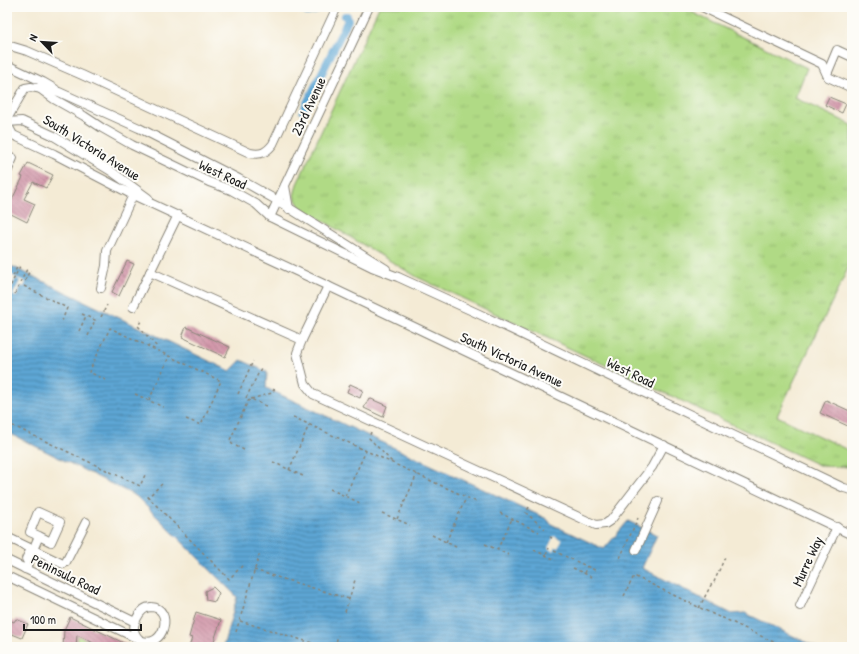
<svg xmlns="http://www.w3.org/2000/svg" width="859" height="654" font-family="'Patrick Hand',sans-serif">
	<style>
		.grass { fill: url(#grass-tufts); stroke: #667b50 }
		.water { fill: url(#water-rules); stroke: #3c6178 }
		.pier { fill: #f4ebd5 }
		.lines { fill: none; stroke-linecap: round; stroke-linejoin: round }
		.canal { stroke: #5da6d4; stroke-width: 8 }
		.building { fill: url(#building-back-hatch) }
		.minor-casing { stroke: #888478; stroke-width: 10 }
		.path { stroke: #888478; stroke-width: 1.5; stroke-dasharray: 3 3; stroke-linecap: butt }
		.minor { stroke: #fff; stroke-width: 8 }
		.labels { text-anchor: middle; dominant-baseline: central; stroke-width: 4; stroke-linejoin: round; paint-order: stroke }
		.street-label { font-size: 14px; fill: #1c1c1c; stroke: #fdfcf7 }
	</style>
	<defs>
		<pattern id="grass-tufts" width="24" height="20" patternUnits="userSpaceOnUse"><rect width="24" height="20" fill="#b0da85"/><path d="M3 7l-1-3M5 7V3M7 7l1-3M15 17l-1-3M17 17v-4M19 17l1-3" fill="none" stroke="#97ba72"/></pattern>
		<pattern id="water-rules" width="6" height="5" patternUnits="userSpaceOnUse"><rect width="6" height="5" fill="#5da6d4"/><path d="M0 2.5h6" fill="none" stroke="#4c86ab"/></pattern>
		<pattern id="building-back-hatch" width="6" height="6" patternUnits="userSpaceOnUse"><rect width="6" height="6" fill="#cf91a5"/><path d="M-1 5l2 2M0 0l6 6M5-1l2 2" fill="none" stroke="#a77686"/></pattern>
	</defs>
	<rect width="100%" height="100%" fill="#fdfcf7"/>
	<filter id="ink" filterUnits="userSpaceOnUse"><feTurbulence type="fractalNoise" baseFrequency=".025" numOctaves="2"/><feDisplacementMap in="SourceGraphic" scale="8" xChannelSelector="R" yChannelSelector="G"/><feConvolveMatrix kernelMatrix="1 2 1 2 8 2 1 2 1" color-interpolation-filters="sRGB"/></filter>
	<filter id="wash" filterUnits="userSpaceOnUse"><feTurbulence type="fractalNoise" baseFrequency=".012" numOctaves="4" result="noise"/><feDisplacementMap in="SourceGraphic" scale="16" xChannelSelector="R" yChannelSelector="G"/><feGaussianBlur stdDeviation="0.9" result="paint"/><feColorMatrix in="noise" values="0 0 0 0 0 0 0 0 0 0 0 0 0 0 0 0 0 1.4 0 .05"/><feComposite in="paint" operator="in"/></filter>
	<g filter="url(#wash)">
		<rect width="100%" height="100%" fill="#f4ebd5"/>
		<!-- grass -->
		<g class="grass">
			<polygon points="379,7 681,7 807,68 795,98 852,125 852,260 777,416 852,452 852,467 821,466 417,277 300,207 294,196 297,184"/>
			<polygon points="77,635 102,647 76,647"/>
		</g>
		<!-- water -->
		<polygon class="water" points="7,264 230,371 241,360 267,372 266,388 547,519 551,524 604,549 628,521 657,535 642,568 732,614 745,613 816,647 223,647 237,597 136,496 7,432"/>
		<!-- pier -->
		<g class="pier">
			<polygon points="11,275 26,282 24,287 21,286 16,297 13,295 20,281 16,278 8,294 7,293 10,284 8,283"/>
			<polygon points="554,536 562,540 558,548 556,547 554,551 548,548"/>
		</g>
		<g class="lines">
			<!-- canal -->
			<g class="canal">
				<polyline points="302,7 303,9 307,12 316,10"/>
				<polyline points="303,111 348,20 347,16 345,16"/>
			</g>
		</g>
		<g id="blocks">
			<!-- building -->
			<g class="building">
				<polygon points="829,97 846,104 842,113 825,105"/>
				<polygon points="28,163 53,175 46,188 33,182 24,199 35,204 27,222 7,212 7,210 23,177 21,176"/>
				<polygon points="127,261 134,264 119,296 112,292"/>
				<polygon points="186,327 230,347 225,357 182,337"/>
				<polygon points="350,384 363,390 360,398 347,392"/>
				<polygon points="369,398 387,406 383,417 364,408"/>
				<polygon points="826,400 852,412 852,428 820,413"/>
				<polygon points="213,587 219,593 215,602 206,600 205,591"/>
				<polygon points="196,612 221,620 212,647 189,647 192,638 189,637"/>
				<polygon points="70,617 132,647 102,647 77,635 76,647 63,647 64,630"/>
				<polygon points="7,619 14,622 16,619 28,624 22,638 12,634 7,645"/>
			</g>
		</g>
	</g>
	<g filter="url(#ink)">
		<use href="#blocks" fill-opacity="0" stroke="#888478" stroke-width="1"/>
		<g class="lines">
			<defs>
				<g id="minor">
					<polyline points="702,7 822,64 828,77 852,88"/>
					<path d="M7,45L27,51L82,75L250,153C261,155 266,153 273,144L337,7"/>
					<polyline points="7,65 43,82 55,89"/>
					<polyline points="827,74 837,50 852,57"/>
					<polyline points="39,88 54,99 84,116 102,128 132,145 209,182 231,190 256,204 270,217 372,267 398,277 479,314 844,488 852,490"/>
					<polyline points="7,119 25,88 31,87 59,92 139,128 239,179 278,201 386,269"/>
					<polyline points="7,122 22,121 52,135 111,171 148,198"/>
					<polyline points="7,124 13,135 54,154 133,195 328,286 852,535"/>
					<polyline points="7,155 13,158 7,172"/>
					<polyline points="285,186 289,209"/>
					<polyline points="270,217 369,7"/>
					<polyline points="150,272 302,340"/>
					<polyline points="328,286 302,340 297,353 305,384 313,394 596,525 605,524 611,520 652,467 664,445"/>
					<polyline points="101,288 106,266 107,251 133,195"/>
					<polyline points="133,307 178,215"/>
					<polyline points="7,537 63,564 66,562 86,522"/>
					<polyline points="636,550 658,501"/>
					<polyline points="32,552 39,536 30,532 38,512 60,522 51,542 39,536"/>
					<polyline points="7,560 135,622"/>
					<polyline points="25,569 33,555 32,552 29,553 26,559 28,562"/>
					<path d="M7,576L140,640C164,651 175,608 151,607C144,607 140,612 137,618C133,626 132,633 140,640"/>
					<polyline points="800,606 837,527"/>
				</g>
			</defs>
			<!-- minor casing -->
			<use href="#minor" class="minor-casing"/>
			<!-- path -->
			<g class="path">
				<polyline points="13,276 18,265"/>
				<polyline points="7,281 8,281"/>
				<polyline points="25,281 30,270"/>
				<polyline points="24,286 67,308 62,321"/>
				<polyline points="8,291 20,266"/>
				<polyline points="15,294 27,269"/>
				<polyline points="82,314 97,321"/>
				<polyline points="101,317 107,305"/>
				<polyline points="141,321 138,326 158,348"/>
				<polyline points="79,331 86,316"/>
				<polyline points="88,336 95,320"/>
				<polyline points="106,380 89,372 110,328 221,381 201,425 186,419"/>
				<polyline points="135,394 163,407"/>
				<polyline points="238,394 253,361"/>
				<polyline points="246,398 262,366"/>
				<polyline points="251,399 272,393 276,386"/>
				<polyline points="149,400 169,357"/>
				<polyline points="293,417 479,503"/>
				<polyline points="7,423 140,486 145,475"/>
				<polyline points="371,432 369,438 392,462"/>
				<polyline points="244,450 232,444 230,440 248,401 251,399 266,406"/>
				<polyline points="273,462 305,477"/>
				<polyline points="289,470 309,425"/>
				<polyline points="162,484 148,497 229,579 243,565"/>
				<polyline points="330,489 360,503"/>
				<polyline points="345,496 366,451"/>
				<polyline points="529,507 526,513 545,529"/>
				<polyline points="382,513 410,525"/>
				<polyline points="500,513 539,532"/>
				<polyline points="397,519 417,474"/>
				<polyline points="432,535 458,548"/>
				<polyline points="550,537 552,538"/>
				<polyline points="446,542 466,498"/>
				<polyline points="485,544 509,555"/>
				<polyline points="497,550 512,519"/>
				<polyline points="534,550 556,560"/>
				<polyline points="554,551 597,571"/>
				<polyline points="546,555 549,548"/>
				<polyline points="620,558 638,518"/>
				<polyline points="573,568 594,578"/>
				<polyline points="254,570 349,599"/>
				<polyline points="584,573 587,566"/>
				<polyline points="624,596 634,576 721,618 723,618 784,647"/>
				<polyline points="699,608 711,585 714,582 725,557"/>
				<polyline points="345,612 355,580"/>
				<polyline points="240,621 325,647"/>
				<polyline points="236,632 260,552"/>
				<polyline points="335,647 338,635"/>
			</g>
			<!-- minor -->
			<use href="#minor" class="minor"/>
		</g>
	</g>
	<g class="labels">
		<!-- street labels -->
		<g class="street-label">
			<text transform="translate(308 106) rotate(-65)">23rd Avenue</text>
			<text transform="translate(92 147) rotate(32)">South Victoria Avenue</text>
			<text transform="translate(223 174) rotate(25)">West Road</text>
			<text transform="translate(512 359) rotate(25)">South Victoria Avenue</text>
			<text transform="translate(631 372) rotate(26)">West Road</text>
			<text transform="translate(807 561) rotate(-65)">Murre Way</text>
			<text transform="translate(66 574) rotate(26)">Peninsula Road</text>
		</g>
	</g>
	<!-- margin -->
	<rect width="859" height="654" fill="none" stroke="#fdfcf7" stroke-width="24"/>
	<!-- north arrow -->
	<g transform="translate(42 42) rotate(295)" stroke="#fdfcf7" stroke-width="3" paint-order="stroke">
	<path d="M0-3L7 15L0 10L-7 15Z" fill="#1c1c1c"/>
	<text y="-6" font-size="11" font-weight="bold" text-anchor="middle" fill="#1c1c1c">N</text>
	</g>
	<!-- scale -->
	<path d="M24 624v6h117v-6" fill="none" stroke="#1c1c1c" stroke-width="2"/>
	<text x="30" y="624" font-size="12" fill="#1c1c1c" stroke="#fdfcf7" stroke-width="3" paint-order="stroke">100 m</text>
</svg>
